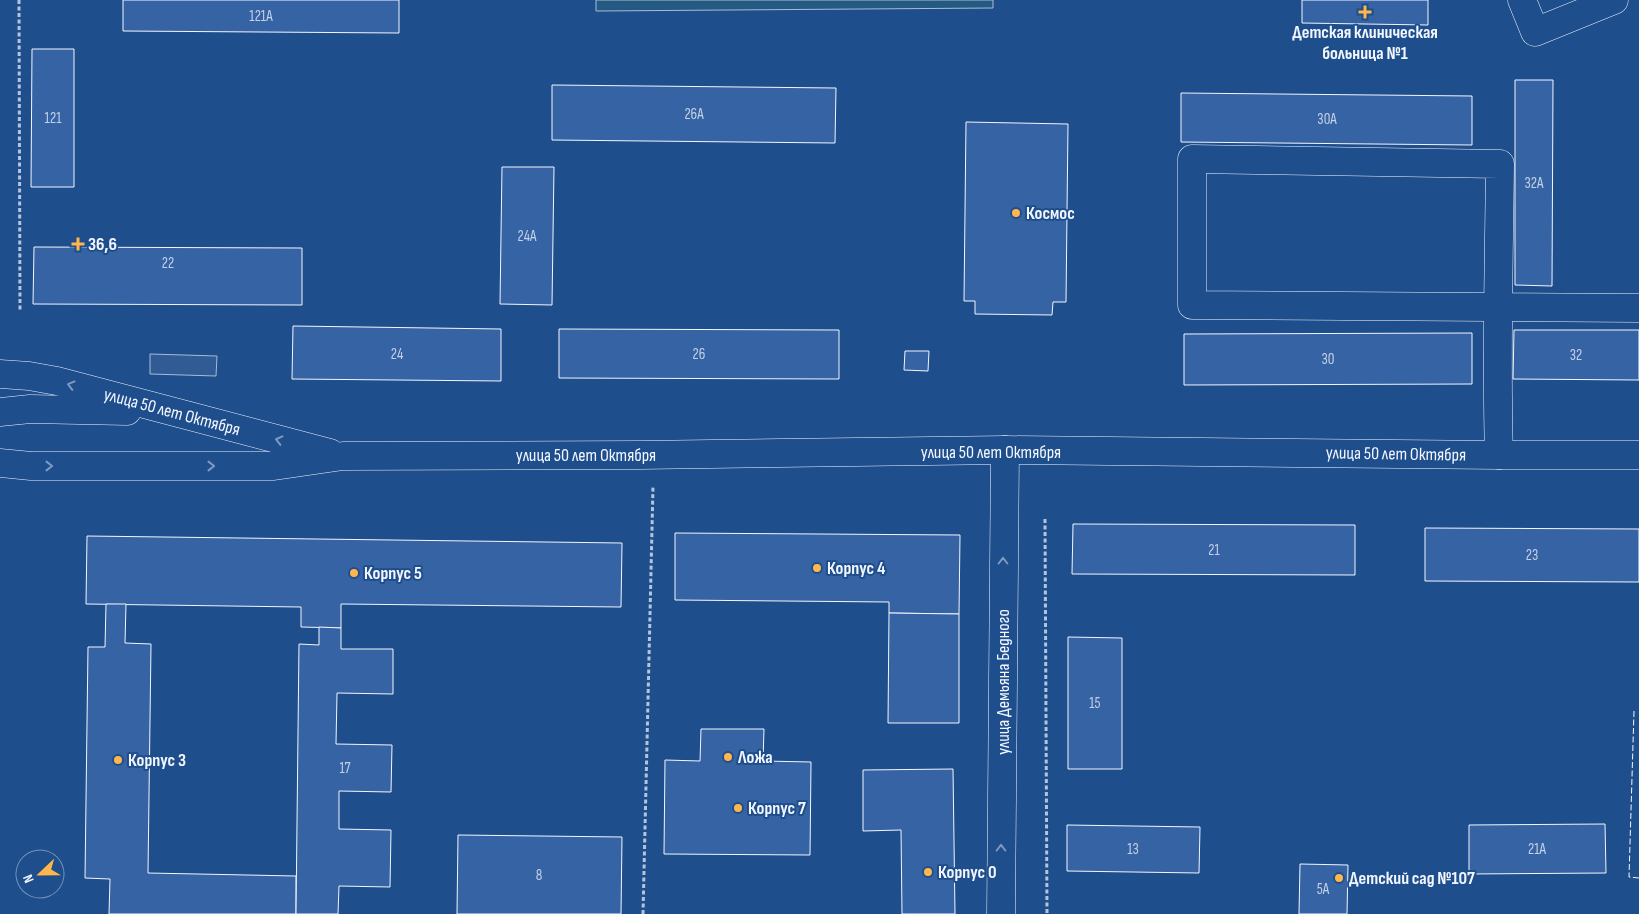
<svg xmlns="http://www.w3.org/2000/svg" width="1639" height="914" font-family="'Sofia Sans Condensed',sans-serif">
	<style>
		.green { fill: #245a82; stroke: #a8bbd7 }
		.parking { fill: #305b95; stroke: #a8bbd7 }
		.building { fill: #3563a3; stroke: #f2f6ff }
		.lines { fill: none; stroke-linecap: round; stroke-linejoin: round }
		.minor-casing { stroke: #f2f6ff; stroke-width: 29 }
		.path { stroke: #b3c4dc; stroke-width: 3; stroke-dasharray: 4 2.5; stroke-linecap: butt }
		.minor { stroke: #1f4e8c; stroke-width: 28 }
		.fence { stroke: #f2f6ff; stroke-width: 1; stroke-dasharray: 6 2.5; stroke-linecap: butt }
		.oneway { stroke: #7e9ac0 }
		.poi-dot { fill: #ffb74d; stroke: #1f4e8c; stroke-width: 2 }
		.labels { text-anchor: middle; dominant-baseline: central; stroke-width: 4; stroke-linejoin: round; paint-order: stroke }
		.number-label { font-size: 15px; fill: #c3d1e8 }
		.poi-label { font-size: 18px; font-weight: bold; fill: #f2f6ff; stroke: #1f4e8c; text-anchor: start }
		.street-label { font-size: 18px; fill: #f2f6ff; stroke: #1f4e8c }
	</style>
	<rect width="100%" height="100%" fill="#1f4e8c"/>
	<!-- green -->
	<polygon class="green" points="596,0 993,0 993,8 596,11"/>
	<!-- parking -->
	<polygon class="parking" points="150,354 217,356 216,376 150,374"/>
	<!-- building -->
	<g class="building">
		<polygon points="123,0 399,0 399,33 123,31"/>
		<polygon points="1302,0 1428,0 1428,25 1302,23"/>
		<polygon points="32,49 74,49 74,187 31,187"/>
		<polygon points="1515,80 1553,80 1552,286 1515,285"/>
		<polygon points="552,85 836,88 835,143 552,140"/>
		<polygon points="1181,93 1472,96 1472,145 1181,142"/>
		<polygon points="966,122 1068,124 1066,302 1053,302 1052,315 975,314 975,301 964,301"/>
		<polygon points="502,167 554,167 552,305 500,304"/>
		<polygon points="34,247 302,248 302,305 33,304"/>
		<polygon points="293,326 501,329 501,381 292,379"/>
		<polygon points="559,329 839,330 839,379 559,378"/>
		<polygon points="1514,330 1639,330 1639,380 1513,379"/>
		<polygon points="1472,333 1472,384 1184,385 1184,334"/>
		<polygon points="905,351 929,351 928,371 904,370"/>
		<polygon points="1073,524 1355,525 1355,575 1072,574"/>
		<polygon points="1425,528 1639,529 1639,582 1425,581"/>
		<polygon points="675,533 960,535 959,614 889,613 889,602 675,600"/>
		<polygon points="87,536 622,543 621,607 341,604 341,628 301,627 301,607 86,604"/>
		<polygon points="106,604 126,604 125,643 151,644 148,873 296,876 296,914 109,914 110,879 85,878 88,647 105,647"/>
		<polygon points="889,613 959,614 959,723 888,723"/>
		<polygon points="319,627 341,628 341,649 393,649 393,694 337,693 336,744 392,745 391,792 339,791 339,829 391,830 390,887 339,886 338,914 296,914 299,644 319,645"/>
		<polygon points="1068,637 1122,638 1122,769 1068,769"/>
		<polygon points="701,729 764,729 763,761 811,762 810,855 664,854 665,760 700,761"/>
		<polygon points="953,769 955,914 902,914 901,830 863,831 863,770"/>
		<polygon points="1605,824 1606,873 1469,874 1469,825"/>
		<polygon points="1067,825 1200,827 1199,873 1067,871"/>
		<polygon points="458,835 622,837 621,914 457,914"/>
		<polygon points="1300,864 1348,865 1347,914 1299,914"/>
	</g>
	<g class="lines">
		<defs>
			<g id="minor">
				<polyline points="1522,0 1535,32 1614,0"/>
				<polyline points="0,374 29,376 57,381 330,453"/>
				<polyline points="0,412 30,409 127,411"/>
				<path d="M1499,455C1496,358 1499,261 1500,164L1192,159V305L1639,308"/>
				<polyline points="0,463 31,466 274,466 343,456 640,455 1005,450 1499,455 1639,455"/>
				<polyline points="1001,914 1005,450"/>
			</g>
		</defs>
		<!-- minor casing -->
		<use href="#minor" class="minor-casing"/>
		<!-- path -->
		<g class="path">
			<polyline points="19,0 20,312"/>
			<polyline points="1045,519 1047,914"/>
			<polyline points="643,914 653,486"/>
		</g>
		<!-- minor -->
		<use href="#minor" class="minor"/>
		<!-- fence -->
		<polyline class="fence" points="1634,711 1629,877 1639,878"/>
	</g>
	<!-- one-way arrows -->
	<defs><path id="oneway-chevron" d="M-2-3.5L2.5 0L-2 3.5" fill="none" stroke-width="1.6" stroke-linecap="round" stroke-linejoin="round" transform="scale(1.25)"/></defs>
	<g class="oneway">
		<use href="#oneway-chevron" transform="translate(71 385) rotate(-165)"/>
		<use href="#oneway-chevron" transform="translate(279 440) rotate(-166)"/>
		<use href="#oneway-chevron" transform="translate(49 466)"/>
		<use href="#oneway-chevron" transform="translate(211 466)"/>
		<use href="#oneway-chevron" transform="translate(1003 561) rotate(-90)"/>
		<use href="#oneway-chevron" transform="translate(1001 848) rotate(-90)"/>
	</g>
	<!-- markers -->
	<g class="poi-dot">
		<path d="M1362.5 4.5h5v5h5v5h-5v5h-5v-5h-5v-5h5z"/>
		<circle cx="1016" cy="213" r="5"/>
		<path d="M75.5 236.5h5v5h5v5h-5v5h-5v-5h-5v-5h5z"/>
		<circle cx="817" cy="568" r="5"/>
		<circle cx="354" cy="573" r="5"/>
		<circle cx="728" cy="757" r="5"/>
		<circle cx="118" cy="760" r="5"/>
		<circle cx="738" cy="808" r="5"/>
		<circle cx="928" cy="872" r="5"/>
		<circle cx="1339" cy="878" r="5"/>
	</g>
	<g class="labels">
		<!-- number labels -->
		<g class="number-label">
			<text x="261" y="16">121А</text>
			<text x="694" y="114">26А</text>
			<text x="53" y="118">121</text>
			<text x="1327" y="119">30А</text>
			<text x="1534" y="183">32А</text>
			<text x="527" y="236">24А</text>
			<text x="168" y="263">22</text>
			<text x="397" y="354">24</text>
			<text x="699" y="354">26</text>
			<text x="1576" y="355">32</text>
			<text x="1328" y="359">30</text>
			<text x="1214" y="550">21</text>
			<text x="1532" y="555">23</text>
			<text x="1095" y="703">15</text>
			<text x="345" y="768">17</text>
			<text x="1133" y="849">13</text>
			<text x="1537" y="849">21А</text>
			<text x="539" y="875">8</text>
			<text x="1323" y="889">5А</text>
		</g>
		<!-- poi labels -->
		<g class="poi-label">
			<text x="1365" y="32" text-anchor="middle">Детская клиническая<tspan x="1365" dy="21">больница №1</tspan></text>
			<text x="1026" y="213">Космос</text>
			<text x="88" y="244">36,6</text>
			<text x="827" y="568">Корпус 4</text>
			<text x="364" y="573">Корпус 5</text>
			<text x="738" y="757">Ложа</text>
			<text x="128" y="760">Корпус 3</text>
			<text x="748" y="808">Корпус 7</text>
			<text x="938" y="872">Корпус 0</text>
			<text x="1349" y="878">Детский сад №107</text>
		</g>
		<!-- street labels -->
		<g class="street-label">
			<text transform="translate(172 412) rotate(15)">улица 50 лет Октября</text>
			<text x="991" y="452">улица 50 лет Октября</text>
			<text transform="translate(1396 454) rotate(1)">улица 50 лет Октября</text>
			<text x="586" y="455">улица 50 лет Октября</text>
			<text transform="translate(1003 682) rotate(-90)">улица Демьяна Бедного</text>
		</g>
	</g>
	<!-- north arrow -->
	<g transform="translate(40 874) rotate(248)"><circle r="24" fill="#1f4e8c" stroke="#7391ba"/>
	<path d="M0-4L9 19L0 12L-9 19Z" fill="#ffb74d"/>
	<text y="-8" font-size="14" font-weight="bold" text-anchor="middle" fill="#f2f6ff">N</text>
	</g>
</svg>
